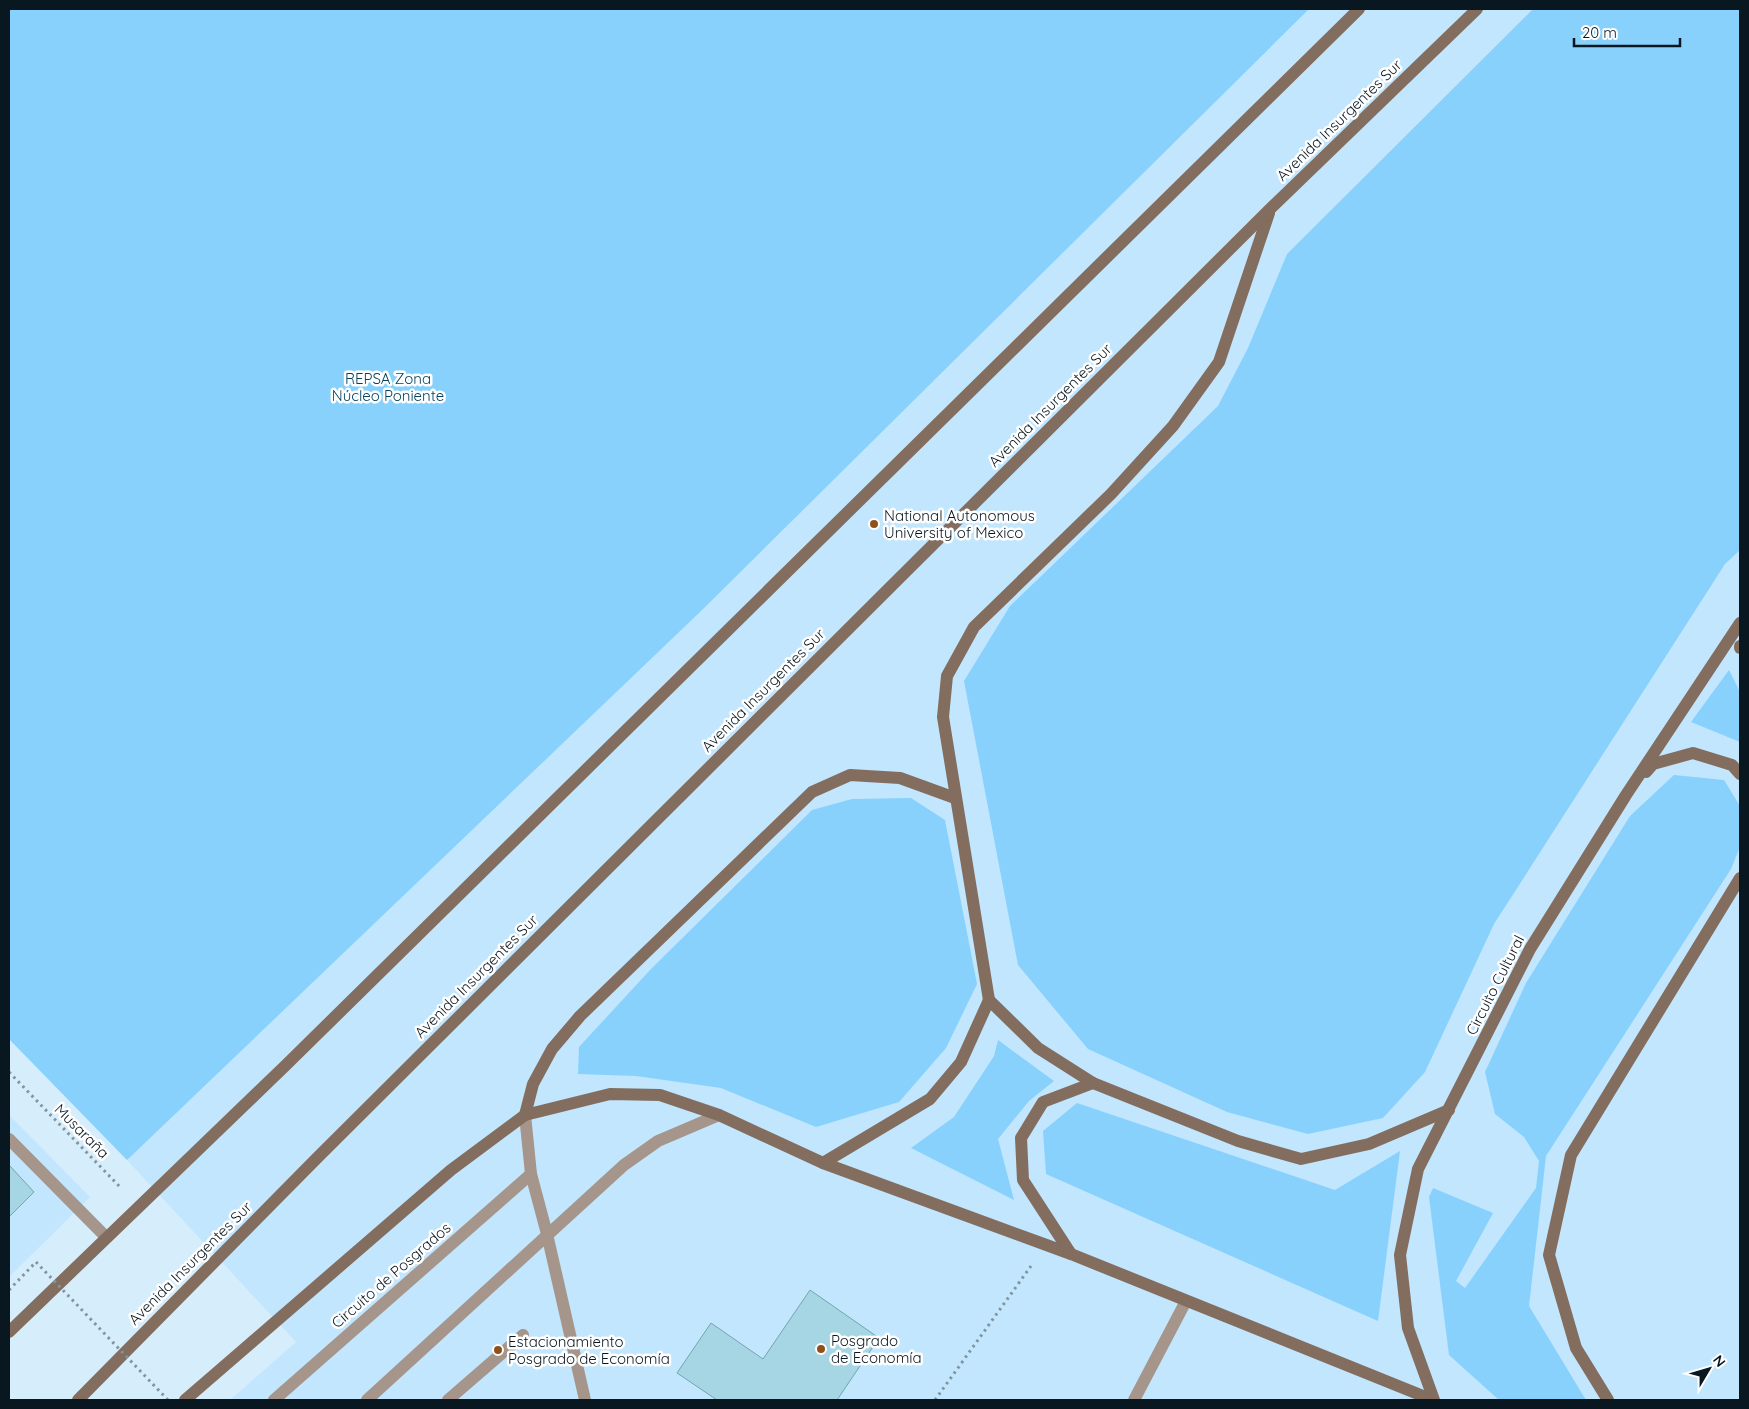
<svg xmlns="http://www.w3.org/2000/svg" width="1749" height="1409" font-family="Quicksand,sans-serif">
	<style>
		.built { fill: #c1e6fe }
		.green { fill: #88d1fd }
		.building { fill: #a6d6e3; stroke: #75a4b1 }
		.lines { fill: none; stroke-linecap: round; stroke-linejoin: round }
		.path { stroke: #8195a1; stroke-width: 3; stroke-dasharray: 2.5 4; stroke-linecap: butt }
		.lane { stroke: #a5958b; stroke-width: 12 }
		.street { stroke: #a5958b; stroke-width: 12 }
		.secondary { stroke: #836d5e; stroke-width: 12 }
		.path-bridge { stroke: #8195a1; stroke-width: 3; stroke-dasharray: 2.5 4; stroke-linecap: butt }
		.poi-dot { fill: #90501a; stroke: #fff; stroke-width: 2 }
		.labels { text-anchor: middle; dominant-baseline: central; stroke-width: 5; stroke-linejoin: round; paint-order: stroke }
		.street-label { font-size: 15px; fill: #091820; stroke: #fff }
		.park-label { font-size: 15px; fill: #04425f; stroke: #fff }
		.poi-label { font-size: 15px; fill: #091820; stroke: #fff; text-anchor: start }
	</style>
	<rect width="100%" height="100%" fill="#d6edfc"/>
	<!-- built -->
	<g class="built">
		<polygon points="9,9 1740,9 1740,1400 230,1400 296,1342 127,1160 9,1039"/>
		<polygon points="9,1115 90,1197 9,1277"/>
	</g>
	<!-- green -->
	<g class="green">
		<polygon points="9,9 1309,9 700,612 127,1160 9,1039"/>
		<polygon points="1533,9 1740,9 1740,550 1725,564 1494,924 1425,1072 1383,1118 1308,1134 1227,1112 1088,1049 1018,965 964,681 1010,606 1218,406 1248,348 1287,254"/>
		<polygon points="1729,670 1740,692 1740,742 1691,722"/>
		<polygon points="1674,775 1724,780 1740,806 1740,847 1731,869 1546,1156 1529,1306 1586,1400 1499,1400 1449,1355 1429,1197 1433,1188 1493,1213 1456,1281 1465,1288 1536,1188 1539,1161 1524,1137 1495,1114 1485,1072 1526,983 1630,816"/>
		<polygon points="911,798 945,820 977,984 946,1048 899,1102 816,1127 721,1088 636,1076 578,1074 579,1047 651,969 812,810 852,799"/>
		<polygon points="998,1040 1054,1081 1029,1101 998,1139 1014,1200 911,1148 954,1117 994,1056"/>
		<polygon points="1077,1103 1335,1190 1400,1151 1378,1321 1046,1174 1043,1131"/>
	</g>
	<!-- building -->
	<g class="building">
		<polygon points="10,1166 34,1192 9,1217 9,1167"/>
		<polygon points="810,1290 879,1338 837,1400 717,1400 677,1373 711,1323 763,1359"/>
	</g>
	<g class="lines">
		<!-- path -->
		<g class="path">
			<polyline points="9,1072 121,1188"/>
			<polyline points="9,1290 36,1262"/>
			<polyline points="935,1400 1031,1266"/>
		</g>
		<!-- lane -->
		<g class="lane">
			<polyline points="9,1139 106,1237"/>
			<polyline points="547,1234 585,1400"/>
			<polyline points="448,1400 523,1335"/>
			<polyline points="1134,1400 1186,1301"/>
		</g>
		<!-- street -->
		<g class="street">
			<polyline points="525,1115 531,1174 547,1234"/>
			<polyline points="274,1400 531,1174"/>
			<polyline points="367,1400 624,1165 658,1141 719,1115"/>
		</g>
		<!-- secondary -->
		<g class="secondary">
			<polyline points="1269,213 1219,362 1173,426 1111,494 974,627 947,676 943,717 989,1000 1038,1048 1093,1083 1238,1141 1301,1159 1369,1144 1449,1110"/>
			<polyline points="1740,646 1740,648"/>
			<polyline points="1646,772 1653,764 1693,753 1732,765 1740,774"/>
			<polyline points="525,1115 533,1084 552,1049 580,1016 812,792 850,775 900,778 955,798"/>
			<polyline points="823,1163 930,1099 961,1062 989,1000"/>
			<polyline points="1071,1254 1023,1180 1021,1138 1043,1102 1093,1083"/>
			<polyline points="9,1332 287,1064 1359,9"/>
			<polyline points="78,1400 317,1158 1270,209 1477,9"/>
			<polyline points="185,1400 451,1170 525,1115 610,1094 660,1095 719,1115 823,1163 1071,1254 1433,1400"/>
			<polyline points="1434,1400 1408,1328 1400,1255 1418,1169 1530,949 1626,795 1740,623"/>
			<polyline points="1608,1400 1576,1348 1549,1255 1571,1155 1740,878"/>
		</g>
		<!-- path-bridge -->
		<polyline class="path-bridge" points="36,1262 168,1400"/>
	</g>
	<!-- markers -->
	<g class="poi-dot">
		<circle cx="874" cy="524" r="5"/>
		<circle cx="821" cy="1349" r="5"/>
		<circle cx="498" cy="1350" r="5"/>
	</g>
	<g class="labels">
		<!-- street labels -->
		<g class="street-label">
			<text transform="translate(1339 120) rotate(-44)">Avenida Insurgentes Sur</text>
			<text transform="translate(1050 405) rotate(-45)">Avenida Insurgentes Sur</text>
			<text transform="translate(763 690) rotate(-45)">Avenida Insurgentes Sur</text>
			<text transform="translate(476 976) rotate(-45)">Avenida Insurgentes Sur</text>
			<text transform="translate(1495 985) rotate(-63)">Circuito Cultural</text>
			<text transform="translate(82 1131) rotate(45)">Musaraña</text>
			<text transform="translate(190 1263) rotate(-45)">Avenida Insurgentes Sur</text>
			<text transform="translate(391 1275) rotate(-41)">Circuito de Posgrados</text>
		</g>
		<!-- park labels -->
		<g class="park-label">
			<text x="388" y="378">REPSA Zona<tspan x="388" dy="17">Núcleo Poniente</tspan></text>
		</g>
		<!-- poi labels -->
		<g class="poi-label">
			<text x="884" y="515">National Autonomous<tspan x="884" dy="17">University of Mexico</tspan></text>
			<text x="831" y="1340">Posgrado<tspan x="831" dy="17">de Economía</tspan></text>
			<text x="508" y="1341">Estacionamiento<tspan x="508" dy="17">Posgrado de Economía</tspan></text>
		</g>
	</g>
	<!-- border -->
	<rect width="1749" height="1409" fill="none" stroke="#091820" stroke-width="20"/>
	<!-- north arrow -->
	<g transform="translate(1709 1369) rotate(52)" stroke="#ffffff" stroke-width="4" paint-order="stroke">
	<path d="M0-4L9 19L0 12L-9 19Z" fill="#091820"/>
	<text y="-8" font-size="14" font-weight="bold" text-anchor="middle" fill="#091820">N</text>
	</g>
	<!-- scale -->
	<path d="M1574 38v8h106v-8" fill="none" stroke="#091820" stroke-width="2.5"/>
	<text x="1582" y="38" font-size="15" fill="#091820" stroke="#ffffff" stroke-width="4" paint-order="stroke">20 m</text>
</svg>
